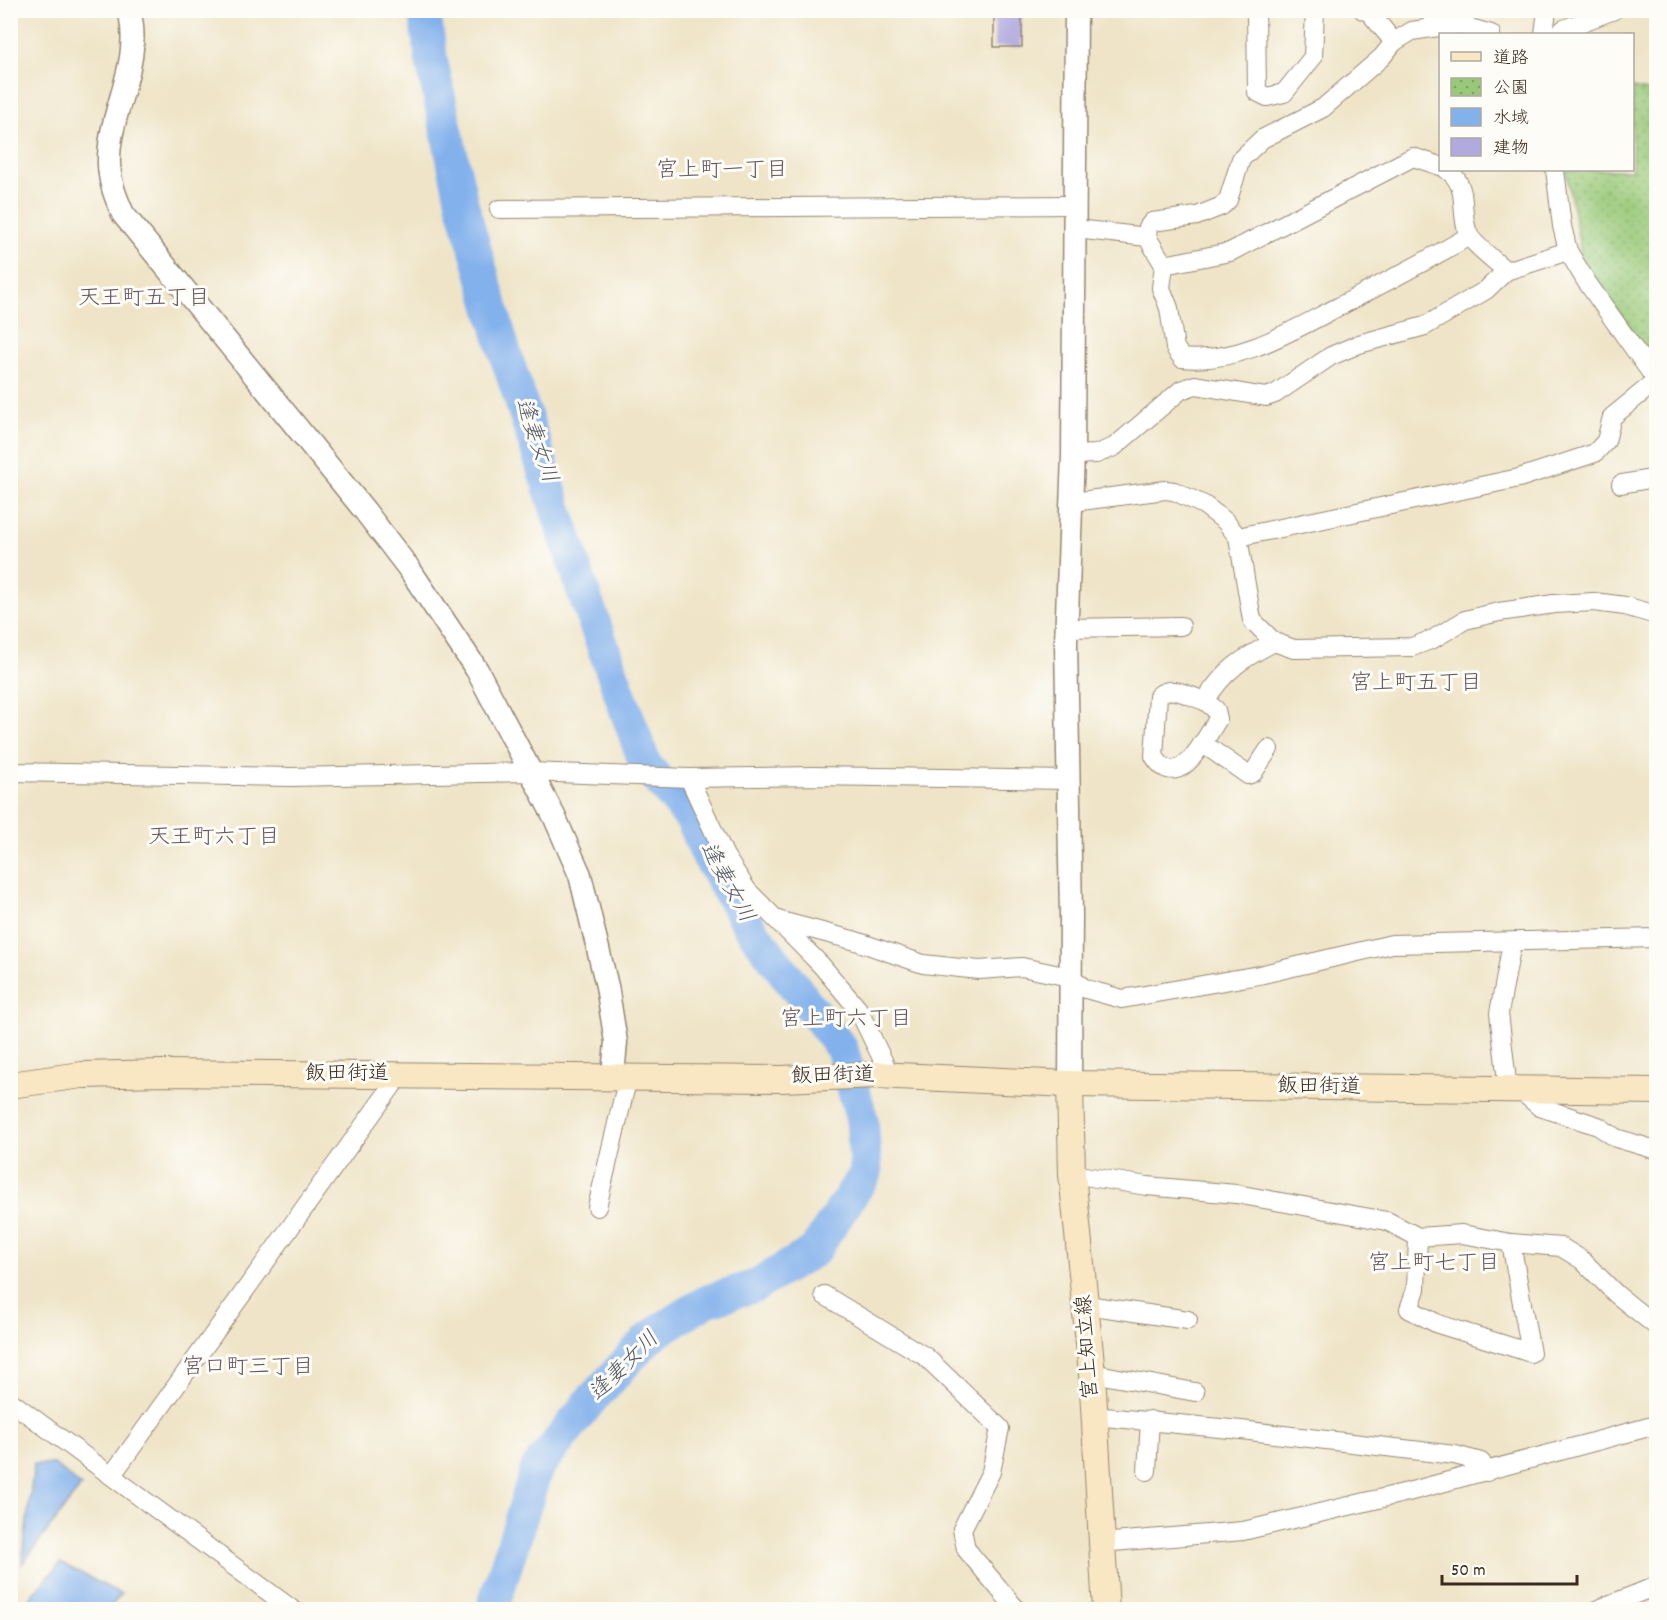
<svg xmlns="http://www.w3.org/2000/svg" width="1667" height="1620" font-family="Dekko,'Klee One',sans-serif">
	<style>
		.park { fill: url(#park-dots); stroke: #6a7a4b; stroke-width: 1.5 }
		.water { fill: #82b1ec; stroke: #5e6e85; stroke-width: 1.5 }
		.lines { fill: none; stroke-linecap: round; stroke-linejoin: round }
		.river { stroke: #82b1ec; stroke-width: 33 }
		.building { fill: #b1aade }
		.minor-casing { stroke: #958772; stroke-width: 20 }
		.tertiary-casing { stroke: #958772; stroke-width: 25 }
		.secondary-casing { stroke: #958772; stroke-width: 28 }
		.minor { stroke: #fff; stroke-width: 18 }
		.tertiary { stroke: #fff; stroke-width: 22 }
		.secondary { stroke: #f9e7c3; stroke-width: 26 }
		.labels { text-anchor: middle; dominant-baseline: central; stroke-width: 6; stroke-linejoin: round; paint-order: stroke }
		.street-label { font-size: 21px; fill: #3b2a1e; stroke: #fdfcf7 }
		.neighbourhood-label { font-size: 22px; fill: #645761; stroke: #fdfcf7 }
		.water-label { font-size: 22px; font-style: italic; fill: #545966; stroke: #fdfcf7 }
	</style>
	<defs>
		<pattern id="park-dots" width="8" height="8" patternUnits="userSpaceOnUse" patternTransform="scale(1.5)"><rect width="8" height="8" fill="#99c978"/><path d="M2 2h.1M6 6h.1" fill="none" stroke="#7ea362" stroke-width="1.8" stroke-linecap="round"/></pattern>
	</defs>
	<rect width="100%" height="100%" fill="#fdfcf7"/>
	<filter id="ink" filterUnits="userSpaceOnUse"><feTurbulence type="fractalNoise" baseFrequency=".0167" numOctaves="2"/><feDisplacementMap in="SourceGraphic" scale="12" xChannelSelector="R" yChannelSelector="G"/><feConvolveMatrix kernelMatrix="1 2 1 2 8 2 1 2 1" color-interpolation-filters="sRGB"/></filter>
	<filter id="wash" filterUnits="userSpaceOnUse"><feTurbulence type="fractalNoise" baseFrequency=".008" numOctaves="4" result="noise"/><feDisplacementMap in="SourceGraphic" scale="24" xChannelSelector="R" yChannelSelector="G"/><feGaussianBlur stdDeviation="1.35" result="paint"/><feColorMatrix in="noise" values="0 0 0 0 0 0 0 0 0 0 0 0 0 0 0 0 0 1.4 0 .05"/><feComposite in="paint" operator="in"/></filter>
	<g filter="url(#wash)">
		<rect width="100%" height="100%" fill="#efe4c7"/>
		<!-- park -->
		<polygon class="park" points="1633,88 1656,93 1656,363 1583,264 1566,170 1632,170"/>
		<!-- water -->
		<g class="water">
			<polygon points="34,1464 54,1464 81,1486 22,1564"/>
			<polygon points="61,1563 121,1594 109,1609 26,1609 33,1594"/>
		</g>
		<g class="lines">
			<!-- river -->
			<polyline class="river" points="424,10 432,63 462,203 504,350 583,591 645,764 692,820 706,853 748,925 842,1049 862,1119 866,1173 814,1251 755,1286 707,1301 660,1330 646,1341 592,1399 537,1468 492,1610"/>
		</g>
		<g id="blocks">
			<!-- building -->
			<rect class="building" x="994" y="10" width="28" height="37"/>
		</g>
	</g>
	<g filter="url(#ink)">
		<use href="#blocks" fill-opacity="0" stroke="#958772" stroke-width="1.5"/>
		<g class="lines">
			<defs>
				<g id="minor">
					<polyline points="1256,10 1257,92 1267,97 1284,93 1313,57 1315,10"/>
					<polyline points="1363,10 1369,12 1394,42 1412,31 1431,28"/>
					<polyline points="1435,10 1431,28 1459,25 1491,34"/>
					<polyline points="1544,34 1547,10"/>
					<polyline points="1558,34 1564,29 1614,10"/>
					<path d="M1447,170C1471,186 1458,213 1469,235C1473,244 1498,263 1506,271"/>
					<polyline points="1555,170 1562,226 1568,251 1586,281 1656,380"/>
					<polyline points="499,209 1075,205"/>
					<path d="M1076,229L1147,237L1164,265L1161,288L1169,308L1175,348L1182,358C1239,364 1291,331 1340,306C1384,283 1427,261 1469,236"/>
					<polyline points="1147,237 1148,227 1152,222 1197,216 1222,206 1228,200 1241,159 1262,139 1323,108 1382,57 1394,42"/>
					<polyline points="1164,265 1230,252 1413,157 1440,166"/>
					<polyline points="1073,455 1096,454 1114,447 1181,390 1195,385 1266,397 1275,394 1331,356 1359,344 1425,326 1486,290 1506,271 1568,251"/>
					<polyline points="1621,484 1656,478"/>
					<polyline points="1073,502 1165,490 1174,491 1204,505 1225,521 1238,537 1252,620 1274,642 1294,649 1412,647 1433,639 1465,620 1499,612 1554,604 1594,602 1625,606 1656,615"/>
					<polyline points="1238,537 1519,478 1595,453 1606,441 1612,417 1656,381"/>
					<polyline points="1067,628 1181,626"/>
					<path d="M1205,701L1216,710L1218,719C1206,737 1178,796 1154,756L1158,696C1171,684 1189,696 1205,701C1225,669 1242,659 1274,642"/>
					<polyline points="1202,743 1248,775 1253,773 1269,749"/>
					<polyline points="10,772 291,777 530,772 689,778 813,776 1068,780"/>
					<polyline points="689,778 725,856 747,890 821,965 858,1009 891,1077"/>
					<polyline points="777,920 856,941 923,964 979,970 1022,967 1069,977 1086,989 1122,999 1259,975 1392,944 1656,938"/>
					<polyline points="1508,1090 1499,1013 1512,943"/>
					<polyline points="1521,1091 1540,1107 1598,1126 1616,1138 1656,1150"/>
					<polyline points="1072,1174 1147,1186 1236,1194 1298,1205 1387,1221 1418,1237 1462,1234 1511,1243 1531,1353 1438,1324 1409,1309 1416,1289 1418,1237"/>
					<polyline points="597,1207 628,1077"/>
					<polyline points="1511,1243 1561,1247 1582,1260 1616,1294 1656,1326"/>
					<polyline points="824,1295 926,1357 1000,1428 991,1472 962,1529 966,1549 1017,1610"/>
					<polyline points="1087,1305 1188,1320"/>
					<polyline points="1092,1373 1195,1392"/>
					<polyline points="10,1401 293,1610"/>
					<polyline points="1094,1416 1241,1430 1455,1455 1481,1462 1487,1472"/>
					<polyline points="1147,1471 1150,1420"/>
					<polyline points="112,1475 400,1075"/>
					<polyline points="1101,1543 1243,1531 1408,1492 1656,1425"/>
					<polyline points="1596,1610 1656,1586"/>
				</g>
				<g id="tertiary">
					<path d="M129,10C144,65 107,112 109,165C110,184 116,198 123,214L365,511L410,570L477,670L555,818L580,875L607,986L616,1042L613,1075"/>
					<polyline points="1070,1084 1071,914 1066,642 1073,455 1076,10"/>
				</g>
				<g id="secondary">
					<polyline points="1070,1084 1072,1174 1092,1373 1106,1610"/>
					<polyline points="10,1085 82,1075 162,1073 781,1079 877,1075 1070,1084 1656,1091"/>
				</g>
			</defs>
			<!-- minor casing -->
			<use href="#minor" class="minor-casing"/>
			<!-- tertiary casing -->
			<use href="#tertiary" class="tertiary-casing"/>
			<!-- secondary casing -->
			<use href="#secondary" class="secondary-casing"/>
			<!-- minor -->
			<use href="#minor" class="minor"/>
			<!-- tertiary -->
			<use href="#tertiary" class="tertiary"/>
			<!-- secondary -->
			<use href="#secondary" class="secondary"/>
		</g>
	</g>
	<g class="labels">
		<!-- street labels -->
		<g class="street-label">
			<text x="347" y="1075">飯田街道</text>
			<text transform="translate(833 1077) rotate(-1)">飯田街道</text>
			<text transform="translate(1319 1088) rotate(1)">飯田街道</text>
			<text transform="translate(1089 1347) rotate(-94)">宮上知立線</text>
		</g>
		<!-- neighbourhood labels -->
		<g class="neighbourhood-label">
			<text x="722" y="171">宮上町一丁目</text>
			<text x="144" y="299">天王町五丁目</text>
			<text x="1416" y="684">宮上町五丁目</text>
			<text x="214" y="838">天王町六丁目</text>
			<text x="846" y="1020">宮上町六丁目</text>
			<text x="1434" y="1264">宮上町七丁目</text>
			<text x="248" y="1368">宮口町三丁目</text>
		</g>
		<!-- water labels -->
		<g class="water-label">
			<text transform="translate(535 441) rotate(71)">逢妻女川</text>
			<text transform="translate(726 883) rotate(61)">逢妻女川</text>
			<text transform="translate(625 1367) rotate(-45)">逢妻女川</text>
		</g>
	</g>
	<!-- margin -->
	<rect width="1667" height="1620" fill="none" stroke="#fdfcf7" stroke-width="36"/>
	<!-- legend -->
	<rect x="1439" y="33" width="195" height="138" fill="#fdfcf7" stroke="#afa8a0" stroke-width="1.5"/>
	<rect x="1451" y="52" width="30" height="9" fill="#f9e7c3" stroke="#afa8a0" stroke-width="1.5"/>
	<text x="1493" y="63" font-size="18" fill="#3b2a1e">道路</text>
	<rect x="1451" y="78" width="30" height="18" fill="url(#park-dots)" stroke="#afa8a0" stroke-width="1.5"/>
	<text x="1493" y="93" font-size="18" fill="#3b2a1e">公園</text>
	<rect x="1451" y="108" width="30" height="18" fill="#82b1ec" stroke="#afa8a0" stroke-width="1.5"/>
	<text x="1493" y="123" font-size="18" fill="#3b2a1e">水域</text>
	<rect x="1451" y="138" width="30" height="18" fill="#b1aade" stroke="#afa8a0" stroke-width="1.5"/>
	<text x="1493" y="153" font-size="18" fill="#3b2a1e">建物</text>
	<!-- scale -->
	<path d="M1442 1575v9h135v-9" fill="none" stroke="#3b2a1e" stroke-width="3"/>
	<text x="1451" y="1575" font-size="18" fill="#3b2a1e" stroke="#fdfcf7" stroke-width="4.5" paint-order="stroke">50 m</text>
</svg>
